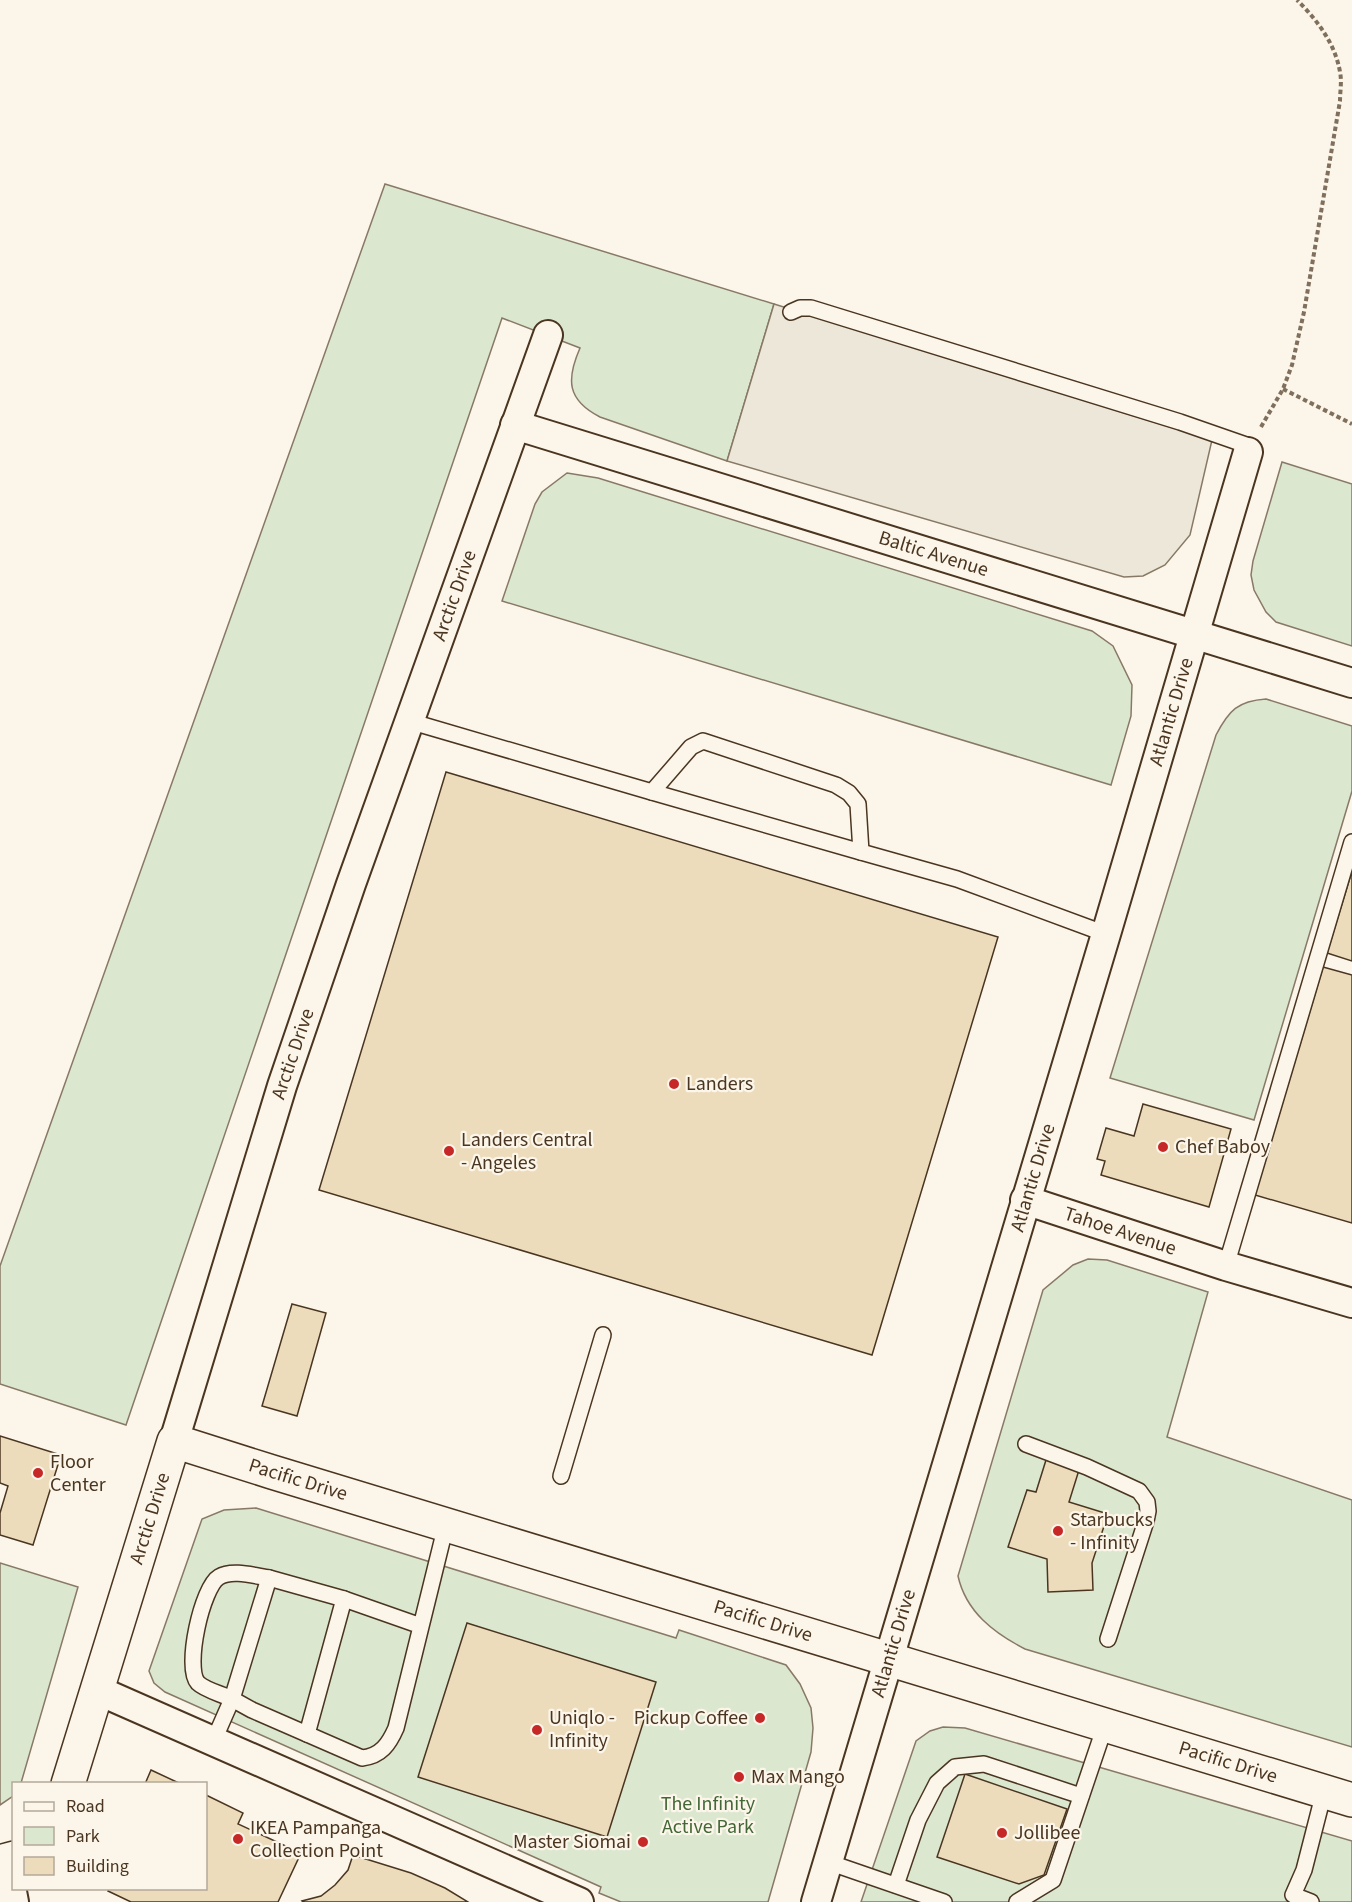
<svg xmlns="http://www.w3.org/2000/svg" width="1352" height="1902" font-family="'Source Sans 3',sans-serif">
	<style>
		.green { fill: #dce7d0; stroke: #887966; stroke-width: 1.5 }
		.parking { fill: #ede7d9; stroke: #887966; stroke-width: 1.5 }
		.building { fill: #ecdcbc; stroke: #4a3520; stroke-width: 1.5 }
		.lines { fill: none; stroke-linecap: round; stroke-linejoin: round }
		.service-casing { stroke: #4a3520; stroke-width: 18 }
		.minor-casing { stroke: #4a3520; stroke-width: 32 }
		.secondary-casing { stroke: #4a3520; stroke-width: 36 }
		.path { stroke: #7f6f5c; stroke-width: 4; stroke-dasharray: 4.5 3; stroke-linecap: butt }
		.service { stroke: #fbf6e9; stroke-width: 15 }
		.minor { stroke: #fbf6e9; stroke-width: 28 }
		.secondary { stroke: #fbf6e9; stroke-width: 33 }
		.poi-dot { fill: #c62828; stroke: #fbf6e9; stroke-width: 2 }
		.labels { text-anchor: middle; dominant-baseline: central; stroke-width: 4.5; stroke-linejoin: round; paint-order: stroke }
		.street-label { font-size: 20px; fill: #4a3520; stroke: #fbf6e9 }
		.poi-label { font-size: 20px; fill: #4a3520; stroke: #fbf6e9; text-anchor: start }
		.park-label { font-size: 20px; fill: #436837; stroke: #fbf6e9 }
	</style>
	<rect width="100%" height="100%" fill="#fbf6e9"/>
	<!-- green -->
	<g class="green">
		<path d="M385,184L774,304L727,461L600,417C567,400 566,380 580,348L502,318L126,1425L0,1384V1266Z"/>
		<polygon points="1282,462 1352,484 1352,646 1276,622 1266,612 1254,590 1251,575 1253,561"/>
		<polygon points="567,473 598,478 1092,631 1113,646 1132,685 1131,716 1111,785 502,601 535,504 542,492"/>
		<path d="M1266,699L1352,726V791L1254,1120L1110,1078L1216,735C1229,710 1238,701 1266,699Z"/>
		<path d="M1088,1259L1107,1260L1208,1292L1167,1437L1352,1500V1747L1025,1649C994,1633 966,1612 958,1576L1043,1290L1073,1265Z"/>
		<polygon points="256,1508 676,1638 679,1630 786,1665 800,1684 811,1708 813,1728 811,1752 768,1902 621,1902 599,1893 601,1887 165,1692 154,1683 149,1671 202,1519 224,1510"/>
		<polygon points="0,1563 78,1587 21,1783 14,1784 13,1796 0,1805"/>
		<polygon points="943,1727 965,1728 1352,1841 1352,1902 861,1902 916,1741 930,1731"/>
	</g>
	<!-- parking -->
	<polygon class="parking" points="774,304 1212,440 1190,535 1165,565 1143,576 1124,577 727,461"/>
	<!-- building -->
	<g class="building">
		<polygon points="446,772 998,937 872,1355 319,1190"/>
		<polygon points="1352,871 1352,961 1327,953"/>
		<polygon points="1323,967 1352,975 1352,1223 1255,1195"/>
		<polygon points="1143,1104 1231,1129 1209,1207 1101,1175 1105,1161 1097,1159 1106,1128 1134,1136"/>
		<polygon points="292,1304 326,1313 297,1416 262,1406"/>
		<polygon points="0,1436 61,1455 33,1545 0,1535 0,1513 8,1486 0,1483"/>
		<polygon points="1046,1460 1079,1470 1069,1502 1108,1514 1092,1563 1093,1590 1048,1592 1047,1559 1008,1547 1027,1490 1036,1492"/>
		<polygon points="467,1623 656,1682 607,1837 418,1777"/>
		<polygon points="151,1770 181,1784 145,1784"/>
		<polygon points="965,1774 1067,1809 1044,1875 1019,1884 937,1857"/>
		<polygon points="206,1795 243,1813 238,1824 301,1853 278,1902 131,1902 108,1891 109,1888 206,1888"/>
		<polygon points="353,1855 411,1873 445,1888 468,1902 303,1902 302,1901 321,1896 335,1885 348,1870"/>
	</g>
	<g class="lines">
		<defs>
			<g id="service">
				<polyline points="791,312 800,308 811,308 1180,422 1249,446"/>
				<polyline points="409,721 652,792 691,747 703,741 836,785 849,793 858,804 861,852 957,879 1106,934"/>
				<polyline points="652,792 861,852"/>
				<polyline points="1226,1266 1352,842"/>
				<polyline points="1026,1444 1087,1467 1139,1491 1147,1502 1148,1511 1146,1521 1108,1639"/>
				<polyline points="561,1476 603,1335"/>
				<path d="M421,1626L344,1599L269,1578L232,1699L252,1710L362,1758C381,1756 389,1744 396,1728L446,1525"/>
				<polyline points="307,1734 344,1599"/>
				<path d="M214,1740L232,1699C222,1694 205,1690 198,1683C184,1668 202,1587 219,1577C232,1569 255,1576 269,1578"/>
				<polyline points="828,1862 944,1902"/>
				<polyline points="896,1885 918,1820 937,1783 955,1767 984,1764 1081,1796"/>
				<polyline points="1017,1902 1053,1880 1105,1726"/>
				<polyline points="1311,1902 1293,1895 1304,1870 1324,1792"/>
			</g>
			<g id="minor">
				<path id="s1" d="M515,425L1352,683"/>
				<path id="s2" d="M1025,1200L1226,1266L1352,1303"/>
				<path id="s3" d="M174,1441L282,1086L351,884L548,335"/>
				<polyline points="97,1690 579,1902"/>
				<polyline points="6,1860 14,1902"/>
				<path id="s4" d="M816,1902L1106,934L1248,452"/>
			</g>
			<g id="secondary">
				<path id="s5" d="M68,1784L174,1441L272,1472L1352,1800"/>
				<polyline points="0,1862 14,1858"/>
			</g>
		</defs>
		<!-- service casing -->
		<use href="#service" class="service-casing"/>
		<!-- minor casing -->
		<use href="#minor" class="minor-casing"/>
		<!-- secondary casing -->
		<use href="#secondary" class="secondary-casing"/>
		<!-- path -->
		<g class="path">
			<polyline points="1283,389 1352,424"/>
			<path d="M1261,427L1283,389L1292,365L1304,312L1340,101C1340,92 1342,81 1340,72C1335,43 1317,20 1297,0"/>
		</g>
		<!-- service -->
		<use href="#service" class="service"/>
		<!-- minor -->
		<use href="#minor" class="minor"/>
		<!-- secondary -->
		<use href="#secondary" class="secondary"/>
	</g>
	<!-- markers -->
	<g class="poi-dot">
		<circle cx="674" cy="1084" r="6"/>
		<circle cx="1163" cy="1147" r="6"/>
		<circle cx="449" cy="1151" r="6"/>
		<circle cx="38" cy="1473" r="6"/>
		<circle cx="1058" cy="1531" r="6"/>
		<circle cx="760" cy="1718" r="6"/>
		<circle cx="537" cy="1730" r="6"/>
		<circle cx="739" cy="1777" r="6"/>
		<circle cx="1002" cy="1833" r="6"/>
		<circle cx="238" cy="1839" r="6"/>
		<circle cx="643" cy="1842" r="6"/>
	</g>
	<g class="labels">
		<!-- street labels -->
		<g class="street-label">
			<text stroke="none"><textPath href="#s1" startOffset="438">Baltic Avenue</textPath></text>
			<text stroke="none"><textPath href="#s3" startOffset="891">Arctic Drive</textPath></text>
			<text stroke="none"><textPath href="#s4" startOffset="1242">Atlantic Drive</textPath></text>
			<text stroke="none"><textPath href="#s3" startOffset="405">Arctic Drive</textPath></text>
			<text stroke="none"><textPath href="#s4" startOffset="756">Atlantic Drive</textPath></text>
			<text stroke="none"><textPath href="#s2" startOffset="100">Tahoe Avenue</textPath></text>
			<text stroke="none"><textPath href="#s5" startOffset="489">Pacific Drive</textPath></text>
			<text stroke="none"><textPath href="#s5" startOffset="278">Arctic Drive</textPath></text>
			<text stroke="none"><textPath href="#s5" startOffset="975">Pacific Drive</textPath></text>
			<text stroke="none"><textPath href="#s4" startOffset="270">Atlantic Drive</textPath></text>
			<text stroke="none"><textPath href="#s5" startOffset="1461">Pacific Drive</textPath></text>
		</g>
		<!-- poi labels -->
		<g class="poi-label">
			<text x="686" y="1084">Landers</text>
			<text x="461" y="1140">Landers Central<tspan x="461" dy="23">- Angeles</tspan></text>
			<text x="1175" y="1147">Chef Baboy</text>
			<text x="50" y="1462">Floor<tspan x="50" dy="23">Center</tspan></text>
			<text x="1070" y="1520">Starbucks<tspan x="1070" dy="23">- Infinity</tspan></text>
			<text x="549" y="1718">Uniqlo -<tspan x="549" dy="23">Infinity</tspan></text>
			<text x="748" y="1718" text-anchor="end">Pickup Coffee</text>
			<text x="751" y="1777">Max Mango</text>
			<text x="250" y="1828">IKEA Pampanga<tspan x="250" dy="23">Collection Point</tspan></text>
			<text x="1014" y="1833">Jollibee</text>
			<text x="631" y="1842" text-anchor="end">Master Siomai</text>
		</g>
		<!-- park labels -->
		<g class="park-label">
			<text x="708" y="1804">The Infinity<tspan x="708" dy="23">Active Park</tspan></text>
		</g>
	</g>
	<!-- legend -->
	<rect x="12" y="1782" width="195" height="108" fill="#fbf6e9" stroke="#b4a999" stroke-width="1.5"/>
	<rect x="24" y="1802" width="30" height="9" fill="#fbf6e9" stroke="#b4a999" stroke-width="1.5"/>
	<text x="66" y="1812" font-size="18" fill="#4a3520">Road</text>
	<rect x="24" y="1827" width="30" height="18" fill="#dce7d0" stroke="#b4a999" stroke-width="1.5"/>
	<text x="66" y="1842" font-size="18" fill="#4a3520">Park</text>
	<rect x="24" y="1857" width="30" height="18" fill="#ecdcbc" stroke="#b4a999" stroke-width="1.5"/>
	<text x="66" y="1872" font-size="18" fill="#4a3520">Building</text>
</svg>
